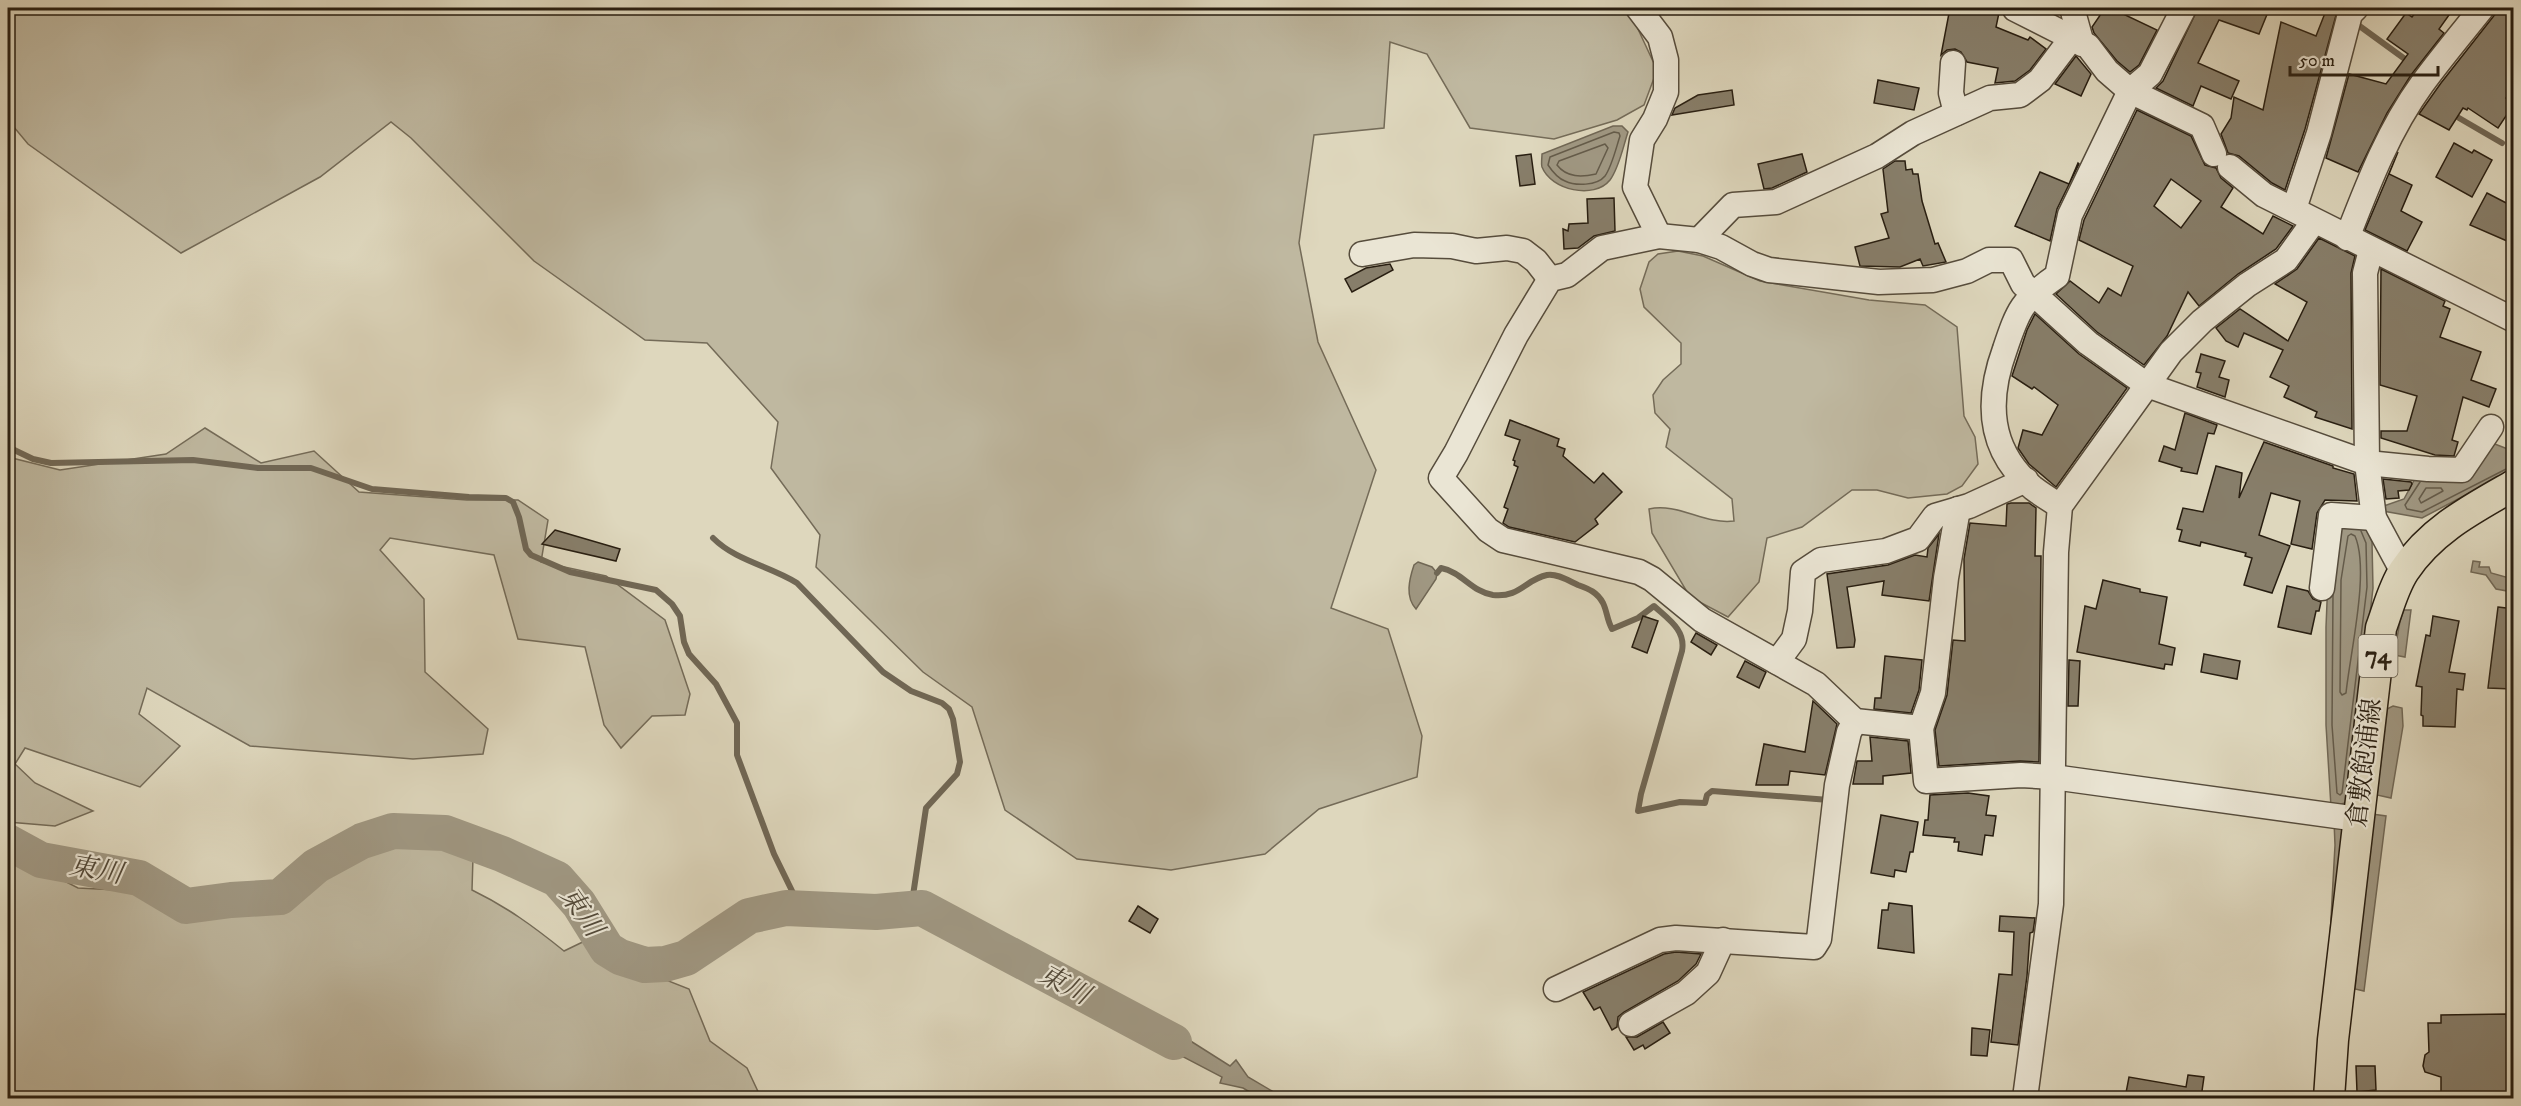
<svg xmlns="http://www.w3.org/2000/svg" width="2521" height="1106" font-family="'IM FELL DW Pica','Noto Serif JP',serif">
	<style>
		.green { fill: #bfb8a0; stroke: #746b58; stroke-width: 1.5 }
		.water { fill: #a09883; stroke: #706755; stroke-width: 1.5 }
		.lines { fill: none; stroke-linecap: round; stroke-linejoin: round }
		.shore { stroke: #645b4a; stroke-width: 1.5 }
		.stream { stroke: #706755; stroke-width: 6 }
		.river { stroke: #a09883; stroke-width: 36 }
		.building { fill: #877e6a; stroke: #281e11; stroke-width: 1.5; fill-rule: evenodd }
		.minor-casing { stroke: #564c3c; stroke-width: 27 }
		.major-casing { stroke: #281e11; stroke-width: 33 }
		.minor { stroke: #eae5d4; stroke-width: 24 }
		.major { stroke: #ded7bd; stroke-width: 30 }
		.labels { text-anchor: middle; dominant-baseline: central; stroke-width: 4.5; stroke-linejoin: round; paint-order: stroke }
		.shield { fill: #eae5d4; stroke: #625a4c; stroke-width: 1.5 }
		.shield-label { font-size: 24px; font-weight: bold; fill: #281e11 }
		.street-label { font-size: 26px; fill: #281e11; stroke: #eae5d4 }
		.water-label { font-size: 27px; font-style: italic; fill: #524939; stroke: #eae5d4 }
	</style>
	<rect width="100%" height="100%" fill="#ded7bd"/>
	<filter id="stains"><feTurbulence type="fractalNoise" baseFrequency=".00333" numOctaves="4"/><feColorMatrix values="0 0 0 0 .2 0 0 0 0 .09 0 0 0 0 .02 0 0 0 .5 -.17"/></filter>
	<radialGradient id="worn" r=".72"><stop offset=".6" stop-color="#630" stop-opacity="0"/><stop offset="1" stop-color="#630" stop-opacity=".3"/></radialGradient>
	<!-- green -->
	<g class="green">
		<polygon points="8,8 1621,8 1631,14 1657,70 1644,105 1617,120 1554,139 1470,128 1427,54 1390,42 1384,128 1314,135 1299,243 1318,342 1376,470 1331,608 1388,629 1422,736 1417,777 1319,809 1265,854 1171,870 1077,859 1005,810 972,707 923,672 816,567 820,535 771,468 778,422 707,343 645,340 534,261 411,138 391,122 320,177 181,253 28,144 8,120"/>
		<path d="M1678,251L1703,256L1760,281L1869,300L1925,305L1957,327L1964,416L1975,437L1978,464L1962,486L1947,494L1908,498L1877,490H1852L1802,527L1767,538L1759,582L1728,617L1690,597L1652,533L1649,509C1677,502 1705,525 1734,521L1732,499L1666,447L1670,429L1655,413L1653,395L1663,380L1681,364V343L1644,307L1640,289L1649,262L1658,254Z"/>
		<polygon points="205,428 261,463 314,451 359,492 467,500 518,500 548,520 541,562 606,576 665,620 690,694 685,715 652,716 621,748 604,725 585,647 518,639 494,555 390,538 380,550 424,599 425,672 488,729 483,754 413,759 250,746 147,688 139,714 180,746 140,787 25,748 15,764 35,783 93,811 55,826 8,822 8,457 60,470 166,454"/>
		<path d="M409,841L473,857L472,890C507,907 533,926 564,951L593,937L605,956L689,989L710,1041L747,1068L761,1098H8V852L78,888L138,891L181,916L287,905L366,853Z"/>
	</g>
	<!-- water -->
	<g class="water">
		<path d="M1613,126H1622L1628,132C1623,147 1619,168 1610,180C1594,200 1551,190 1542,167C1541,164 1542,158 1542,154Z"/>
		<polygon points="2487,441 2513,451 2513,470 2422,518 2383,511 2381,507 2404,499 2417,475 2465,474"/>
		<polygon points="2339,523 2364,523 2372,542 2373,588 2348,802 2331,807 2326,725 2326,627 2328,578"/>
		<polygon points="2473,561 2480,562 2479,567 2489,567 2491,573 2513,579 2513,592 2496,589 2486,575 2471,572"/>
		<path d="M1418,562L1432,567L1437,573L1436,579L1416,609C1405,597 1409,580 1414,565Z"/>
		<polygon points="2404,610 2411,610 2405,657 2394,655 2400,621"/>
		<polygon points="2393,706 2402,708 2403,726 2391,798 2377,795 2387,709"/>
		<polygon points="2372,814 2386,816 2364,991 2355,989"/>
		<polygon points="2334,821 2345,829 2329,955 2335,845"/>
		<polygon points="1133,1013 1189,1040 1230,1066 1236,1060 1248,1077 1284,1098 1260,1098 1243,1088 1220,1083 1222,1077 1128,1028"/>
	</g>
	<g class="lines">
		<!-- shore -->
		<g class="shore">
			<path d="M1614,132L1619,133L1620,136C1616,148 1612,166 1605,176C1597,186 1575,186 1565,181C1557,178 1552,171 1548,165L1550,157Z"/>
			<path d="M1605,144L1608,148L1596,174C1582,177 1567,178 1557,165L1559,161Z"/>
			<polyline points="2420,482 2405,505 2407,509 2422,512 2514,465"/>
			<polygon points="2426,488 2441,488 2443,491 2421,503 2419,499"/>
			<path d="M2351,534L2355,536C2370,571 2350,653 2346,693L2342,695L2340,692L2341,580L2348,536Z"/>
			<polyline points="2333,595 2332,725 2337,793 2340,795 2342,793 2367,587 2366,543 2361,531"/>
		</g>
		<!-- stream -->
		<g class="stream">
			<polyline points="2354,22 2409,62"/>
			<polyline points="2459,118 2502,143"/>
			<polyline points="8,447 33,459 51,463 193,460 258,468 311,468 372,489 469,497 506,498 513,502 519,517 526,549 531,555 570,572 656,590 672,604 680,616 684,642 689,654 716,684 737,723 737,755 774,854 795,897 805,908"/>
			<path d="M713,538C736,561 770,566 797,583L883,672L911,691L942,703L949,709L953,719L960,762L957,774L926,808L911,909"/>
			<path d="M1437,573L1441,568C1462,572 1472,592 1493,595C1520,598 1526,579 1547,575C1557,573 1569,581 1578,585C1589,589 1597,592 1603,603C1607,611 1607,620 1612,629L1638,618L1654,606C1668,619 1686,630 1682,651L1641,794L1638,811L1680,802L1705,803L1707,795L1712,791L1829,800"/>
		</g>
		<!-- river -->
		<polyline class="river" points="8,842 41,860 139,878 186,906 231,900 280,897 316,866 362,841 393,831 445,833 502,854 557,879 579,904 607,949 620,957 645,965 665,964 686,958 749,916 786,908 876,912 922,908 1174,1042"/>
	</g>
	<!-- building -->
	<g class="building">
		<polygon points="1950,8 2000,8 1996,27 2028,40 2030,37 2046,49 2030,70 2015,81 1995,83 1998,68 1967,62 1961,52 1955,49 1947,50 1941,55"/>
		<polygon points="2105,8 2125,8 2121,13 2157,30 2139,65 2130,72 2117,61 2094,33 2092,27"/>
		<polygon points="2198,8 2255,8 2268,12 2259,34 2219,20 2198,63 2239,81 2231,99 2201,86 2193,106 2156,88 2163,81"/>
		<polygon points="2327,8 2338,8 2305,129 2285,190 2272,183 2239,156 2228,153 2221,134 2231,118 2234,97 2263,110 2281,22 2316,36"/>
		<polygon points="2419,8 2454,8 2439,29 2444,33 2411,75 2387,113 2358,172 2326,158 2349,74 2386,84 2408,54 2387,39 2406,13 2412,17"/>
		<polygon points="2500,8 2514,8 2514,85 2506,98 2514,104 2498,128 2468,108 2467,110 2463,108 2449,130 2419,114 2441,83"/>
		<polygon points="2076,56 2091,74 2081,96 2055,84"/>
		<polygon points="1878,80 1919,88 1914,110 1874,103"/>
		<polygon points="1732,90 1734,105 1672,115 1675,108 1698,95"/>
		<path d="M2137,110L2191,136L2205,165L2216,168L2221,178L2233,188L2221,207L2263,234L2273,216L2293,226L2276,249L2238,274L2199,306L2188,292L2167,336L2144,365L2097,332L2056,294L2070,281L2099,303L2108,288L2121,296L2133,266L2079,240L2084,220ZM2171,179L2201,201L2181,228L2154,206Z"/>
		<polygon points="2454,143 2472,153 2474,150 2492,160 2472,197 2436,177"/>
		<polygon points="2398,152 2389,174 2412,185 2401,211 2422,222 2407,251 2365,230"/>
		<polygon points="1531,154 1535,184 1520,186 1516,156"/>
		<polygon points="1802,154 1807,172 1772,188 1764,189 1758,164"/>
		<polygon points="1895,161 1905,161 1906,170 1912,169 1913,174 1918,174 1922,201 1935,244 1938,243 1946,262 1923,266 1920,259 1900,267 1860,266 1855,247 1889,238 1881,214 1888,212 1883,169"/>
		<polygon points="2078,163 2079,164 2057,209 2050,241 2015,226 2040,172 2069,184"/>
		<polygon points="2487,193 2514,207 2514,244 2470,225"/>
		<polygon points="1614,198 1615,231 1594,236 1578,248 1564,249 1563,229 1568,231 1569,224 1588,223 1587,199"/>
		<polygon points="2319,238 2355,256 2351,273 2352,429 2315,417 2317,412 2284,397 2289,386 2270,377 2283,350 2244,333 2238,347 2226,341 2216,328 2240,309 2288,341 2307,302 2275,284 2297,269"/>
		<polygon points="1390,264 1393,270 1352,292 1345,279 1366,268"/>
		<polygon points="2381,269 2445,301 2443,306 2450,309 2440,337 2481,352 2471,380 2496,389 2489,407 2463,397 2452,440 2458,442 2454,456 2435,455 2381,438 2381,431 2407,431 2417,396 2380,385"/>
		<polygon points="2035,314 2079,354 2127,388 2056,487 2029,464 2018,448 2023,430 2042,435 2058,405 2034,387 2032,389 2012,376 2027,330"/>
		<polygon points="2201,354 2225,361 2219,377 2229,380 2225,397 2197,387 2201,373 2196,372"/>
		<polygon points="2185,413 2217,425 2214,434 2208,433 2197,474 2181,471 2182,468 2159,461 2164,446 2175,450"/>
		<polygon points="1510,420 1559,439 1557,446 1565,449 1563,456 1594,483 1603,473 1622,492 1595,519 1598,524 1575,542 1509,527 1503,523 1508,509 1504,507 1518,467 1514,465 1515,461 1513,460 1520,440 1505,435"/>
		<polygon points="2264,442 2333,466 2333,468 2354,474 2357,501 2325,500 2317,513 2312,549 2291,544 2300,501 2271,493 2259,535 2290,546 2272,593 2244,585 2252,558 2245,556 2246,553 2201,542 2200,546 2179,541 2182,530 2177,529 2183,508 2203,512 2216,466 2242,473 2239,498"/>
		<polygon points="2383,479 2411,482 2412,484 2409,490 2398,491 2399,498 2386,499"/>
		<polygon points="2011,503 2029,503 2036,508 2035,556 2041,556 2039,762 2020,761 1939,766 1935,730 1947,695 1953,640 1965,641 1964,559 1970,523 2006,526 2007,504"/>
		<polygon points="555,530 620,549 616,561 542,544"/>
		<polygon points="1939,534 1929,601 1882,595 1884,581 1847,587 1855,640 1854,647 1837,648 1827,574 1888,565 1915,555 1927,557 1928,548"/>
		<polygon points="2103,580 2140,589 2140,592 2167,597 2159,644 2175,648 2172,665 2165,664 2164,669 2077,652 2085,606 2096,609"/>
		<polygon points="2287,586 2308,591 2313,599 2321,602 2319,611 2316,611 2311,634 2278,627"/>
		<polygon points="2498,607 2514,609 2512,689 2488,688"/>
		<polygon points="1643,616 1658,621 1647,653 1632,647"/>
		<polygon points="2433,616 2459,621 2449,672 2465,674 2463,690 2457,689 2455,727 2423,726 2423,716 2421,715 2422,687 2416,686 2426,635 2430,636"/>
		<polygon points="1696,633 1717,645 1711,655 1691,642"/>
		<polygon points="2204,654 2240,661 2237,679 2201,672"/>
		<polygon points="1885,656 1922,660 1919,690 1911,713 1874,709 1875,698 1881,698"/>
		<polygon points="2069,660 2080,661 2078,706 2068,706"/>
		<polygon points="1745,661 1766,672 1759,688 1737,677"/>
		<polygon points="1813,701 1837,724 1825,775 1790,771 1788,785 1756,785 1764,744 1805,752"/>
		<polygon points="1870,737 1908,741 1911,773 1883,776 1883,784 1853,784 1857,761 1872,761"/>
		<polygon points="1968,793 1989,796 1986,815 1996,816 1993,836 1985,835 1982,855 1958,851 1959,842 1954,842 1955,838 1923,835 1925,820 1928,820 1930,795"/>
		<polygon points="1881,815 1918,822 1913,852 1910,852 1906,872 1895,870 1894,877 1871,873"/>
		<polygon points="1889,903 1912,906 1914,953 1878,948 1882,910 1888,910"/>
		<polygon points="1138,906 1158,919 1150,933 1129,921"/>
		<polygon points="2000,916 2035,918 2033,932 2030,933 2027,976 2018,1045 1991,1042 1999,974 2012,975 2014,932 1999,931"/>
		<polygon points="1676,952 1701,954 1696,964 1678,981 1624,1012 1618,1017 1617,1027 1612,1030 1600,1007 1594,1010 1583,992 1664,954"/>
		<polygon points="2506,1014 2507,1021 2514,1021 2514,1098 2441,1098 2441,1077 2425,1072 2423,1066 2425,1055 2429,1052 2428,1023 2441,1023 2441,1015"/>
		<polygon points="1663,1022 1670,1033 1645,1049 1643,1045 1634,1050 1626,1037 1637,1037"/>
		<polygon points="1972,1028 1990,1030 1987,1056 1971,1055"/>
		<polygon points="2356,1066 2375,1066 2376,1090 2357,1092"/>
		<polygon points="2188,1075 2204,1077 2201,1098 2125,1098 2129,1077 2186,1087"/>
	</g>
	<g class="lines">
		<defs>
			<g id="minor">
				<polyline points="1638,8 1660,37 1666,60 1666,92 1655,119 1642,140 1635,187 1659,236"/>
				<polyline points="2072,8 2082,44"/>
				<polyline points="2015,9 2088,46 2107,71 2130,91 2202,126 2214,154"/>
				<polyline points="1953,63 1951,93 1956,113"/>
				<polyline points="2230,167 2264,195 2514,320"/>
				<polyline points="2294,209 2319,133 2350,14 2356,8"/>
				<path d="M2347,238C2368,184 2388,131 2422,84C2441,58 2462,33 2482,8"/>
				<polyline points="1699,240 1733,205 1776,202 1877,156 1913,133 1990,98 2020,95 2040,80 2071,39"/>
				<polyline points="2371,250 2365,273 2367,463 2374,518 2403,572"/>
				<polyline points="1362,254 1414,245 1452,246 1476,251 1507,248 1523,251 1536,261 1550,279"/>
				<path d="M2060,506C2052,501 2042,495 2033,488C1988,450 1986,401 2005,349C2018,310 2022,300 2057,276L2070,215L2130,91L2150,74L2184,8"/>
				<polyline points="2322,588 2331,515 2374,518"/>
				<polyline points="1777,662 1794,639 1800,611 1803,572 1821,560 1886,551 1918,539 1935,516 1969,506 2026,480"/>
				<polyline points="1921,728 1933,693 1946,578 1958,509"/>
				<polyline points="2358,819 2053,777 2021,775 1926,781 1921,728 1855,721 1816,684 1702,620 1652,579 1639,572 1503,540 1488,530 1441,478 1456,453 1516,335 1550,279 1567,275 1602,248 1659,236 1699,240 1721,247 1752,264 1769,270 1879,282 1933,280 1967,271 1989,260 2011,260 2023,284 2088,343 2147,385 2367,463 2428,469 2462,470 2491,427"/>
				<polyline points="1556,989 1660,940 1676,938 1814,947 1819,939 1837,785 1849,732 1855,721"/>
				<polyline points="1631,1024 1686,993 1708,973 1723,940"/>
				<polyline points="2025,1098 2051,904 2056,552 2060,506 2171,352 2202,321 2247,285 2286,260 2314,221"/>
			</g>
			<path id="major" d="M2329,1098L2333,1040L2381,628C2388,609 2393,588 2404,571C2431,530 2472,509 2514,485"/>
		</defs>
		<!-- minor casing -->
		<use href="#minor" class="minor-casing"/>
		<!-- major casing -->
		<use href="#major" class="major-casing"/>
		<!-- minor -->
		<use href="#minor" class="minor"/>
		<!-- major -->
		<use href="#major" class="major"/>
	</g>
	<g class="labels">
		<!-- shield labels -->
		<rect class="shield" x="2358.5" y="635" width="39" height="42" rx="4.5"/>
		<g class="shield-label">
			<text x="2378" y="656">74</text>
		</g>
		<!-- street labels -->
		<g class="street-label">
			<text transform="translate(2365 763) rotate(-83)">倉敷飽浦線</text>
		</g>
		<!-- water labels -->
		<g class="water-label">
			<text transform="translate(96 870) rotate(10)">東川</text>
			<text transform="translate(581 912) rotate(55)">東川</text>
			<text transform="translate(1064 985) rotate(28)">東川</text>
		</g>
	</g>
	<!-- margin -->
	<rect width="2521" height="1106" fill="none" stroke="#ded7bd" stroke-width="30"/>
	<rect x="9" y="9" width="2503" height="1088" fill="none" stroke="#281e11" stroke-width="3"/>
	<rect x="15" y="15" width="2491" height="1076" fill="none" stroke="#281e11" stroke-width="1.5"/>
	<!-- scale -->
	<path d="M2290 66v9h148v-9" fill="none" stroke="#281e11" stroke-width="3"/>
	<text x="2299" y="66" font-size="18" fill="#281e11" stroke="#eae5d4" stroke-width="4.5" paint-order="stroke">50 m</text>
	<rect width="100%" height="100%" filter="url(#stains)"/>
	<rect width="100%" height="100%" fill="url(#worn)"/>
</svg>
